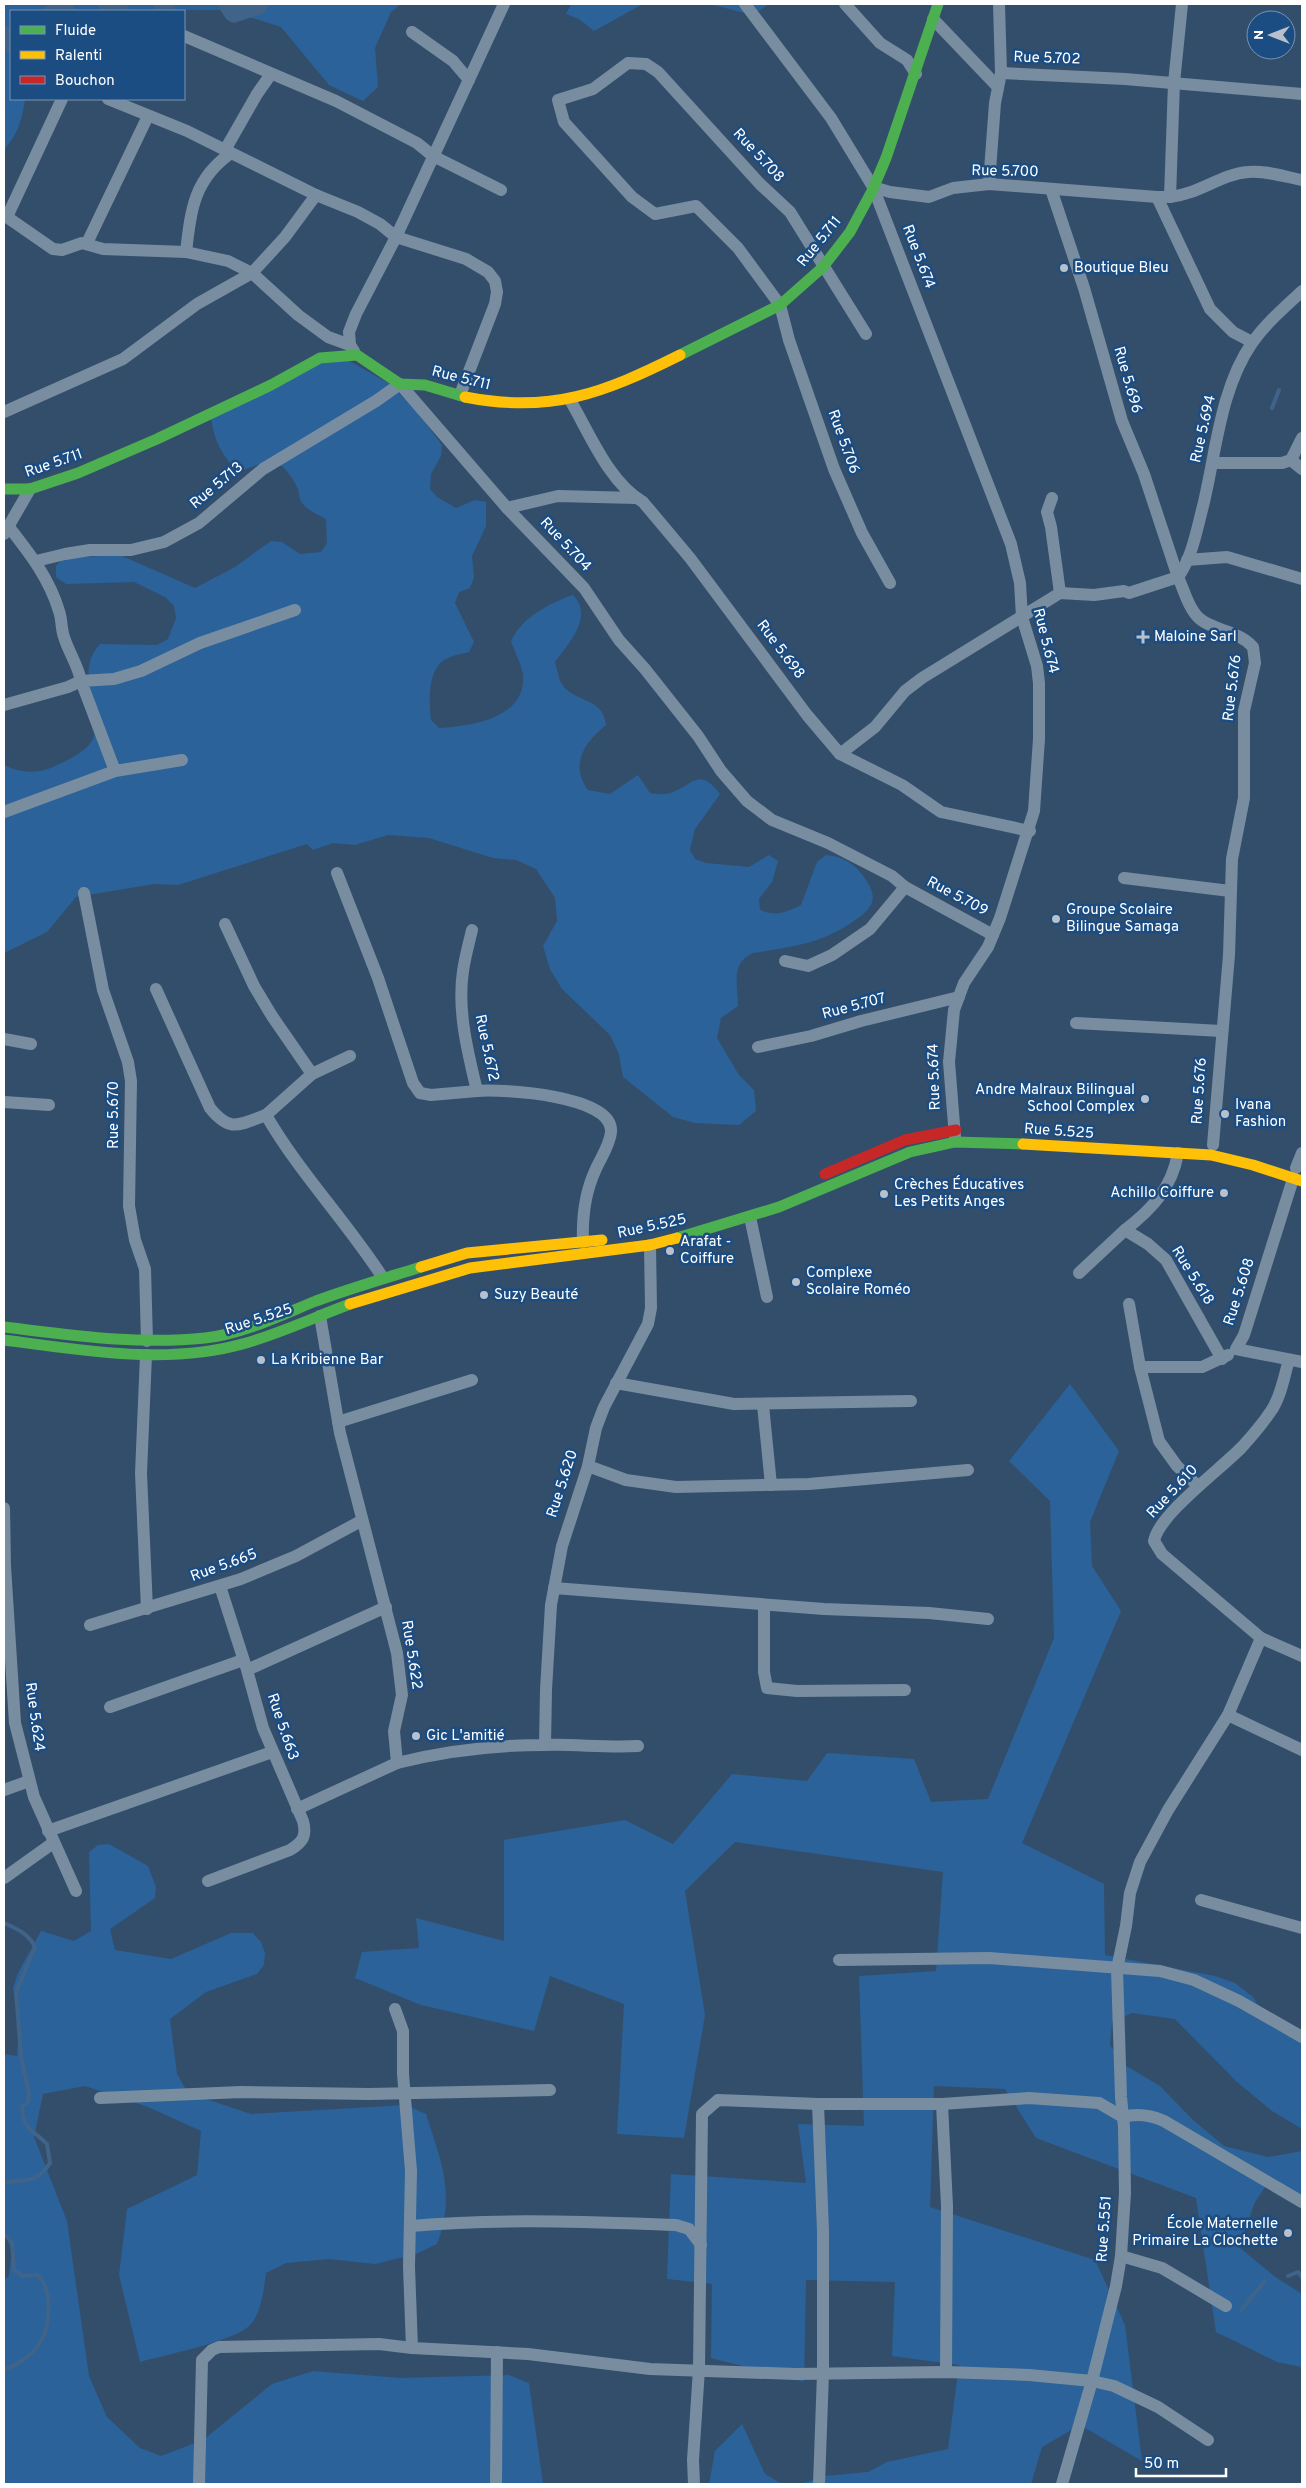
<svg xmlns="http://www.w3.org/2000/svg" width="1306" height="2488" font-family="Overpass,sans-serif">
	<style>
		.green { fill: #2b6299 }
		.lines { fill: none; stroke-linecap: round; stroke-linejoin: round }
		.stream { stroke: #3f6389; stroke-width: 4 }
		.river { stroke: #3f6389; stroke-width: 21 }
		.street { stroke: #798da1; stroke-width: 12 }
		.fast { stroke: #4caf50; stroke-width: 11 }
		.slow { stroke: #ffc107; stroke-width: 11 }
		.jam { stroke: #c62828; stroke-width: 11 }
		.poi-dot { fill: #b8c1cb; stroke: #1b4d83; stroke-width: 2 }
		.labels { text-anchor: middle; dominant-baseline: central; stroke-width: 5; stroke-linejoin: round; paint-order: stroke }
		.street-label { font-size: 15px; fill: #fff; stroke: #1b4d83 }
		.poi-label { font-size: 15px; fill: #fff; stroke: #1b4d83; text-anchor: start }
	</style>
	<rect width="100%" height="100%" fill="#334e6b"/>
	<!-- green -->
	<g class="green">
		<path d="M4,4H401L391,12L375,48L378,87L363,101L329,85L281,27L227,10L11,11V99H25C22,120 18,134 4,150Z"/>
		<polygon points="571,4 643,4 594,31 579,19 566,14"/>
		<polygon points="709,4 769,4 753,15"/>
		<path d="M344,358L390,384L418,413L442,445L441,456L431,474L430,489L437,497L456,508L475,500L486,502V526L472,556L474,578L470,588L459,592L455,603L474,642L469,652C462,654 453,655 446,659C427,669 429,702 431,720L439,728C470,726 527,719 523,674C521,664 515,652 511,642C520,618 550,603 573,595C594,616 569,643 555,662C558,672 559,684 567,690C583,703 603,700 606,725C585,742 569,764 588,790L610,794L638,775L650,793C657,794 663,795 670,793C692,787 698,765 720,794L695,829L690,850L695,859L706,863L749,867L769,855L778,861L772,882L759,899L760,910C776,917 786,912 801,905L817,862L826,855C842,856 855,864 864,877C879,898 874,907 854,921C819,945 793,946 753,953C730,963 738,985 738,1006L721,1018L717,1038L739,1075L754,1090L756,1111L739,1125L695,1123L673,1117L623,1077L619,1054L610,1035L562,989L550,969L543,946L557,921L555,898L536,869L516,860L493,858L429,838L388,835L355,845L333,843L313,850L307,844L178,885L154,884L76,897L47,932L4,953V704L5,765C18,773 38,774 53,767C64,762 77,756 86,748C114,724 69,677 100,644L157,645L168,639L176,618L174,606L165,597L134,582L66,584L56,577V566L64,558L120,555L195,588L235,567L271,541L282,542L300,554L321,552L327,543L326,519C317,514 306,510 301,501C298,497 300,491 297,487C280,453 268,461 238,472C222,455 214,441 211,418L316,362Z"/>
		<polygon points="1070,1384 1119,1451 1090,1522 1092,1566 1121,1611 1022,1843 1104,1884 1105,1955 1215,1976 1235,1983 1253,1997 1265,2017 1302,2034 1302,2129 1272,2111 1237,2082 1175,2019 1132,2013 1112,2022 1110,2045 1123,2064 1160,2086 1192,2119 1224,2146 1268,2157 1302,2151 1302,2198 1272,2177 1255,2202 1239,2247 1274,2276 1302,2294 1302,2367 1277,2362 1216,2332 1196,2198 1036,2138 1005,2089 934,2086 930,2207 1095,2260 1125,2325 1142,2461 1080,2425 1042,2447 1031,2484 801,2484 825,2476 868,2472 887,2462 948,2449 959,2365 892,2356 895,2282 806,2280 804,2382 711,2358 712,2284 667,2279 671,2174 806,2183 798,2124 864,2126 859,1976 936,1971 943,1872 735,1842 685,1891 705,2015 684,2138 617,2134 624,2004 550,1976 534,2031 421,2005 355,1978 362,1952 419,1948 416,1918 504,1941 504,1840 625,1820 673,1844 732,1774 807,1781 827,1753 914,1759 931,1802 988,1799 1054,1638 1050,1501 1009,1461"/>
		<path d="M109,1844L148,1866L156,1887L155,1898L110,1929L115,1950L171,1959L231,1933H253L261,1942L265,1953L264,1965L257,1974L206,1992L170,2019L177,2074L188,2093L251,2114L406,2105L426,2114C441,2161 456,2195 437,2244L416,2254L375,2264L329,2259L286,2263L266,2273C264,2289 261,2316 248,2327C230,2342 165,2355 140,2362L119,2275L127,2209L197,2175L201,2131L148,2107L85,2086L43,2094L34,2137L67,2221L89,2376L107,2417L140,2448L161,2456L203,2440L272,2384L313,2371L400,2378L509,2375L529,2383L543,2484H4V2280L9,2276L12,2250L4,2233V2054L17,2056L19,2025L13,1988L18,1973L41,1931L74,1941L91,1931L89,1852L98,1845Z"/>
		<polygon points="742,2424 765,2474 782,2484 709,2484 715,2451"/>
	</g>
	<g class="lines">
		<!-- stream -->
		<g class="stream">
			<polyline points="1272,408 1279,390"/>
			<path d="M4,1923C17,1929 28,1933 35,1947L16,1992L21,2056L29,2094L28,2102L22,2107C23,2131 34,2130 47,2144L50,2163C35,2185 28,2178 4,2183"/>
			<path d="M4,2234L12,2242L14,2270L23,2276L38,2275C53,2291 51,2328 38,2346C31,2356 15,2366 4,2370"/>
			<polyline points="1288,2276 1298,2272 1302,2277"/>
			<polyline points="1241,2310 1265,2281"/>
		</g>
		<!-- river -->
		<g class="river">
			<polyline points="108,4 119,11"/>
			<polyline points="164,4 165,11"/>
			<polyline points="229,4 234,12 258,4"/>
			<polyline points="54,11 65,4"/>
			<polyline points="4,36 11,42"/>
		</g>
		<!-- street -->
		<g class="street">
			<polyline points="745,4 831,118 873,187 890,192 929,197 953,188 989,184 1157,197 1170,197 1174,83 1182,4"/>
			<polyline points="845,4 880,43 907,60 916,74"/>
			<polyline points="999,4 1001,73"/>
			<polyline points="933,19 997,86"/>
			<polyline points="412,32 453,61 469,80"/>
			<polyline points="184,36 336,101 417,143 433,156 501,190"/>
			<polyline points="108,99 187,131 316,195 358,212 380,224 396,237 466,259 488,272 495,281 497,292 495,304 460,395"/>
			<polyline points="225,150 257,94 271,74"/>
			<polyline points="989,184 995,103 1001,73 1125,79 1302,94"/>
			<polyline points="873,187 1011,544 1020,583 1022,617 1037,666 1039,683 1039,739 1034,811 1000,918 988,947 964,983 954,1010 949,1062 955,1137"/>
			<polyline points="1051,189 1084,288 1122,421 1144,474 1178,577"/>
			<polyline points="1157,197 1210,309 1233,332 1252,342"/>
			<path d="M1170,197C1199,194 1221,174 1248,172C1265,170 1285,177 1302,180"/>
			<polyline points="4,215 53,249 62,250 82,243 103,249 186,252 228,261 252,273 298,315 328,337 350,345"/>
			<polyline points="7,217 62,99"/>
			<polyline points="87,243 148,116"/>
			<path d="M186,252C191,209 194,179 231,153"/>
			<polyline points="866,334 790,212 760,184 658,72 646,64 628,63 593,89 558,100 564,122 632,197 655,214 696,206 738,248 780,305 789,340 834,469 862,533 890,583"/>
			<polyline points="354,351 350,345 349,332 356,314 396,237 504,4"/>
			<path d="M570,400C589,432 609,483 643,502L690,558L807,715L840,754L902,785L941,812L1030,831"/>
			<polyline points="4,412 123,359 197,304 252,273 285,237 316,195"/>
			<polyline points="1291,460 1302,469"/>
			<polyline points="1213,463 1282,463 1291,460 1302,438"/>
			<polyline points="636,498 558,496 507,508 584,588 619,640 645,669 698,736 721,771 747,801 772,820 828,843 892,876 905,887"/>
			<polyline points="1052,498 1047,512 1051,527 1060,593"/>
			<polyline points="4,534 30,489"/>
			<polyline points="1187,560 1227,557 1302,579"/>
			<polyline points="36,561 65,554 90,550 131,550 164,542 199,523 263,469 376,401 400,384 507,508"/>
			<path d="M1178,577C1192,558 1197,529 1203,506C1216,453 1220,389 1252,343C1266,323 1284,308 1302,291"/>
			<path d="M4,705L68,687L81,681C78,665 69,653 64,637C61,629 62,619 59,611C49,578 30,554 9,527"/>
			<path d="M840,754L875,727L905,691L922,678L1060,593L1094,595L1124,591L1129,593L1178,577C1184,590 1189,610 1200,619C1215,631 1237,630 1253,647L1255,663L1244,711V798L1232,859L1229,955L1213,1145"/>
			<polyline points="115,771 81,681 114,679 141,671 200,643 295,610"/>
			<polyline points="4,812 115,771 182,760"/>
			<polyline points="337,873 378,978 413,1083 420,1093 431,1095 477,1091"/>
			<polyline points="1124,878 1230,891"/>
			<polyline points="84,893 103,990 128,1062 131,1081 129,1206 135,1240 145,1269 147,1341"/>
			<polyline points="225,924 254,986 272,1016 312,1074"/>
			<path d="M472,930C469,943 465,957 463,971C457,1011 468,1053 477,1091C502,1089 614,1095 611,1132C610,1145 600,1159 595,1171C585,1193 582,1217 583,1242"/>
			<polyline points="785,961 808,966 832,955 870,929 905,887 993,935"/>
			<path d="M156,989L210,1108C230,1133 239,1125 266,1115"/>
			<polyline points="1076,1023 1221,1031"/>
			<polyline points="4,1039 31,1044"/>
			<polyline points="758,1047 811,1036 861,1021 959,997"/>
			<path d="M350,1056L312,1074L266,1115C298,1171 347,1222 383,1278"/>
			<polyline points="4,1102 49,1105"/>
			<path d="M1178,1153C1172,1188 1152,1209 1125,1230L1148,1244L1166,1260L1222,1359"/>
			<polyline points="1296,1168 1302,1153"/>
			<polyline points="1293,1179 1244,1335 1236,1349 1302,1362"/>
			<polyline points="750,1217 767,1297"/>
			<polyline points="1079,1273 1125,1230"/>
			<polyline points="1129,1304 1140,1367 1202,1367 1228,1355"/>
			<path d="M320,1316L340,1433L397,1653L402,1695L394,1731L397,1763C445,1751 496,1745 545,1745C576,1744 607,1748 638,1746"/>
			<polyline points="146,1355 141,1473 147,1609"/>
			<path d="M1289,1360C1284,1376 1281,1397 1271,1411C1263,1423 1252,1436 1242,1447C1222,1468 1159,1514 1154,1541L1162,1554L1261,1638L1302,1656"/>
			<polyline points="1140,1367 1159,1441 1177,1466 1198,1486"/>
			<polyline points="616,1383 734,1404 911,1401"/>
			<polyline points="763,1405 771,1485"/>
			<polyline points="338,1422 472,1380"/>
			<polyline points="588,1466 626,1480 676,1487 809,1484 968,1470"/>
			<polyline points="4,1508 5,1566 15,1723 34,1797 76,1891"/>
			<polyline points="220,1586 246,1667"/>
			<polyline points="554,1588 824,1609 929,1613 988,1619"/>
			<polyline points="764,1605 764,1672 767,1688 797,1691 905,1690"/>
			<polyline points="90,1625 241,1579 296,1556 361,1521"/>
			<polyline points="110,1707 243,1660"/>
			<polyline points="1228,1715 1302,1750"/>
			<polyline points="545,1745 546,1690 551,1605 562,1546 588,1466 596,1428 604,1407 648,1324 651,1308 650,1245"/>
			<polyline points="4,1790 29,1781"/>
			<polyline points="297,1809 397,1763"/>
			<polyline points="48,1831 272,1752"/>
			<polyline points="4,1878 53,1843"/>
			<path d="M208,1881L290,1850C303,1842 307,1836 303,1821L263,1728L247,1670L386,1607"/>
			<polyline points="1201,1900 1302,1928"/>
			<polyline points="839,1960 989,1958 1160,1971 1194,1980 1239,2001 1302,2037"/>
			<polyline points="395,2009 403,2031 403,2074 411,2171 409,2267 412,2348"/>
			<polyline points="100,2098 241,2092 369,2094 550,2090"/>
			<polyline points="818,2104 823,2231 823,2373 819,2484"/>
			<polyline points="942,2104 947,2206 946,2372"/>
			<path d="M411,2226C499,2218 587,2222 676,2225L689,2229L701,2245"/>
			<polyline points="1121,2256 1162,2268 1226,2306"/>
			<polyline points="199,2484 202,2360 212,2350 219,2347 379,2344 412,2348 528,2354 650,2369 795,2374 946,2372 1029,2375 1092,2381 1114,2386 1158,2407 1208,2440"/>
			<polyline points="496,2484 497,2352"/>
			<path d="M694,2484L693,2460L699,2369L702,2114L718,2100L818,2104H942L1029,2098L1099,2103L1123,2117C1138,2113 1150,2115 1164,2121L1302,2202"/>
			<polyline points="1062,2484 1092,2381 1116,2286 1121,2256 1125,2193 1124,2127 1121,2097 1117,1969 1126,1926 1130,1893 1140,1862 1168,1810 1228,1715 1261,1638"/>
		</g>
		<!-- fast -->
		<g class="fast">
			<polyline points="680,355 780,305 823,267 850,232 872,191 886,158 938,4"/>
			<polyline points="4,489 30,489 78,473 157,439 271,385 320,358 357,355 400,384 425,385 465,397"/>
			<polyline points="677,1238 779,1207 910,1152 955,1142 1023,1144"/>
			<path d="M4,1327C71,1335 137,1345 205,1338C243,1334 281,1315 316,1301C351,1288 386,1278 421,1267"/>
			<path d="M4,1340C83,1350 167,1366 246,1343C281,1333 315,1317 350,1304"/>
		</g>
		<!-- slow -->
		<g class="slow">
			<path d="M465,397C551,414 604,393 680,355"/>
			<polyline points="1023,1144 1211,1155 1253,1165 1302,1181"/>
			<polyline points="421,1267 467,1253 602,1240"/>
			<polyline points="350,1304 470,1268 650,1245 677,1238"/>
		</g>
		<!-- jam -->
		<polyline class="jam" points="825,1174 905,1140 956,1130"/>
	</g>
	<!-- markers -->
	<g class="poi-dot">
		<circle cx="1064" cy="268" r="5"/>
		<path d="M1140.5 629.5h5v5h5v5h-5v5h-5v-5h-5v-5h5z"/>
		<circle cx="1056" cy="919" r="5"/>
		<circle cx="1145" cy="1099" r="5"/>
		<circle cx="1225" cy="1114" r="5"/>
		<circle cx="1224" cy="1193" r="5"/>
		<circle cx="884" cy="1194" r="5"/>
		<circle cx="670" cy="1251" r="5"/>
		<circle cx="796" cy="1282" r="5"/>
		<circle cx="484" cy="1295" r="5"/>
		<circle cx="261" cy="1360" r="5"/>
		<circle cx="416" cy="1736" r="5"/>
		<circle cx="1288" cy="2233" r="5"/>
	</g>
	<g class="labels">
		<!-- street labels -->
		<g class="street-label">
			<text transform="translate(1047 59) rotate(2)">Rue 5.702</text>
			<text transform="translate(758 156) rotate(47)">Rue 5.708</text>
			<text transform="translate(1005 172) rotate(1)">Rue 5.700</text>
			<text transform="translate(820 242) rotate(-51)">Rue 5.711</text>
			<text transform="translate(918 257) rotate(69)">Rue 5.674</text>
			<text transform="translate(461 379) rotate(14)">Rue 5.711</text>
			<text transform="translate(1127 380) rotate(74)">Rue 5.696</text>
			<text transform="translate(1204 429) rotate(-77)">Rue 5.694</text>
			<text transform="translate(843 442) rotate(70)">Rue 5.706</text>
			<text transform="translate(54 464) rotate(-19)">Rue 5.711</text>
			<text transform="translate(217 486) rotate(-40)">Rue 5.713</text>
			<text transform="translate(565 545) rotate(47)">Rue 5.704</text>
			<text transform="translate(1045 641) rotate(76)">Rue 5.674</text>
			<text transform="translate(780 650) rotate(53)">Rue 5.698</text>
			<text transform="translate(1233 688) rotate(-83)">Rue 5.676</text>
			<text transform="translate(957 897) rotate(28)">Rue 5.709</text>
			<text transform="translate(854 1007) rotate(-15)">Rue 5.707</text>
			<text transform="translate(486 1048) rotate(78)">Rue 5.672</text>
			<text transform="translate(935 1077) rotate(-92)">Rue 5.674</text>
			<text transform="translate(1200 1091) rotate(-86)">Rue 5.676</text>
			<text transform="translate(114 1115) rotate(-90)">Rue 5.670</text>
			<text transform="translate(1059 1132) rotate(4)">Rue 5.525</text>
			<text transform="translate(652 1227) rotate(-12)">Rue 5.525</text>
			<text transform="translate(1192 1276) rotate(58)">Rue 5.618</text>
			<text transform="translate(1240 1292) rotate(-72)">Rue 5.608</text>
			<text transform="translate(259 1320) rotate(-18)">Rue 5.525</text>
			<text transform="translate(563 1484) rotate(-72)">Rue 5.620</text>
			<text transform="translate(1173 1492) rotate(-47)">Rue 5.610</text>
			<text transform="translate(224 1566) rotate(-20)">Rue 5.665</text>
			<text transform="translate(411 1655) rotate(81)">Rue 5.622</text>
			<text transform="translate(34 1717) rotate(82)">Rue 5.624</text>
			<text transform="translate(282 1727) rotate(71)">Rue 5.663</text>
			<text transform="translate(1105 2229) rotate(-86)">Rue 5.551</text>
		</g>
		<!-- poi labels -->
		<g class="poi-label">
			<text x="1074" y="268">Boutique Bleu</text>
			<text x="1154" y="637">Maloine Sarl</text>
			<text x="1066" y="910">Groupe Scolaire<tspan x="1066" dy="17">Bilingue Samaga</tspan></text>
			<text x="1135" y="1090" text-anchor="end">Andre Malraux Bilingual<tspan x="1135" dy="17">School Complex</tspan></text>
			<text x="1235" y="1105">Ivana<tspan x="1235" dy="17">Fashion</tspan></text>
			<text x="894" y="1185">Crèches Éducatives<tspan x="894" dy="17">Les Petits Anges</tspan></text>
			<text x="1214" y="1193" text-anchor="end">Achillo Coiffure</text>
			<text x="680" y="1242">Arafat -<tspan x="680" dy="17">Coiffure</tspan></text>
			<text x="806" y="1273">Complexe<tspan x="806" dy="17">Scolaire Roméo</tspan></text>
			<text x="494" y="1295">Suzy Beauté</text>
			<text x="271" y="1360">La Kribienne Bar</text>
			<text x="426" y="1736">Gic L'amitié</text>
			<text x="1278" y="2224" text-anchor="end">École Maternelle<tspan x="1278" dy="17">Primaire La Clochette</tspan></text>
		</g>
	</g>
	<!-- border -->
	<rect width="1306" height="2488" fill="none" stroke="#ffffff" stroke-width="10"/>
	<!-- legend -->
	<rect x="10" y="10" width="175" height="90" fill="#1b4d83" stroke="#7694b5"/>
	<rect x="20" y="26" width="25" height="8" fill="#4caf50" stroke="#7694b5"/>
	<text x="55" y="35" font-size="15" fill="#ffffff">Fluide</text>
	<rect x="20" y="51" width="25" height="8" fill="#ffc107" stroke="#7694b5"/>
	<text x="55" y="60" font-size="15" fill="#ffffff">Ralenti</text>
	<rect x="20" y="76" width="25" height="8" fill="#c62828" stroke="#7694b5"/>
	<text x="55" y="85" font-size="15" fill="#ffffff">Bouchon</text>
	<!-- north arrow -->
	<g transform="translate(1271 35) rotate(270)"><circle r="24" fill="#1b4d83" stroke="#7694b5"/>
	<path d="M0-4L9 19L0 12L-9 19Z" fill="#b8c1cb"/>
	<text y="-8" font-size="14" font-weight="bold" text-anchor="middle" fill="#ffffff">N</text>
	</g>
	<!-- scale -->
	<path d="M1136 2468v8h90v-8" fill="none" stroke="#ffffff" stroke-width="2.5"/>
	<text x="1144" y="2468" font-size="15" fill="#ffffff" stroke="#1b4d83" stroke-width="4" paint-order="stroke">50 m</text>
</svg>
